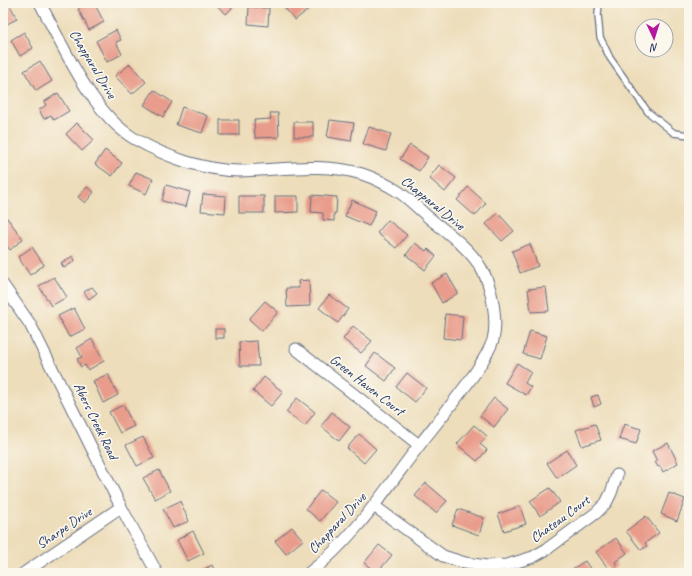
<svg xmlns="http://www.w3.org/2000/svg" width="692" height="576" font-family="Caveat,sans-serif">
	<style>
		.building { fill: #e99c8b }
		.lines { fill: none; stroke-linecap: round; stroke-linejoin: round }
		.service-casing { stroke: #646c7e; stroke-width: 8 }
		.minor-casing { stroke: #646c7e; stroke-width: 13 }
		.service { stroke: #fff; stroke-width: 5.5 }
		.minor { stroke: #fff; stroke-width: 11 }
		.labels { text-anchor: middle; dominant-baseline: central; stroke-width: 3.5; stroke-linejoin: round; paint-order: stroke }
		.street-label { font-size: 14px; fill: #1b2f5e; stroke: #fbf7ec }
	</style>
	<rect width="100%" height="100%" fill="#fbf7ec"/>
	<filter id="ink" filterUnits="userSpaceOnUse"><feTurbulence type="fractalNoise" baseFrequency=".025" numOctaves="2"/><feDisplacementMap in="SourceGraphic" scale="8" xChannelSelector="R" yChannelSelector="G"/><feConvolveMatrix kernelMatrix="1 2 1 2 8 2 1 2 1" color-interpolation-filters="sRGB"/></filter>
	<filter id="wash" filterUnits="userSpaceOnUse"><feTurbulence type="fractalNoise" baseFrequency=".012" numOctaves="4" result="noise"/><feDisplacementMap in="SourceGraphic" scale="16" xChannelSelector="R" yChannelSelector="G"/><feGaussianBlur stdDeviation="0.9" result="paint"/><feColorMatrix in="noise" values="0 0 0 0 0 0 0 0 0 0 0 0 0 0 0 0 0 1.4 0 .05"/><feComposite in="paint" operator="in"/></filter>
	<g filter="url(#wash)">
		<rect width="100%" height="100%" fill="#edddba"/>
		<g id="blocks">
			<!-- building -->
			<g class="building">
				<polygon points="3,3 9,3 17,19 3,26"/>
				<polygon points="89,3 94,3 104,22 89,30 78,9"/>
				<polygon points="214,3 237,3 226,14"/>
				<polygon points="289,3 312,3 314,5 295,20 284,7"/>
				<polygon points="249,7 269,8 268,26 248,24"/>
				<polygon points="116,30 121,40 116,42 122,54 107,62 96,41"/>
				<polygon points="24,32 33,48 20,56 11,40"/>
				<polygon points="40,61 52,81 36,91 24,71"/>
				<polygon points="130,64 146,82 132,94 115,76"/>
				<polygon points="154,90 172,102 163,117 144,105"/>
				<polygon points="58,93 69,111 54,120 51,115 44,119 39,110 46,105 44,102"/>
				<polygon points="182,107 208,116 202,133 176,125"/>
				<polygon points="270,113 278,113 279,137 255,138 254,120 271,119"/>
				<rect x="220" y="120" width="19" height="15"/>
				<polygon points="330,120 354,123 351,141 327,137"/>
				<rect x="294" y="122" width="19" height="15"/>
				<polygon points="77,123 94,140 82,151 66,134"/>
				<polygon points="369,127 391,134 386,151 363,144"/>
				<polygon points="410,145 428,157 419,171 400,159"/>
				<polygon points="105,150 122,163 112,176 95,164"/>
				<polygon points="439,165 456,178 445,192 429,178"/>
				<polygon points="136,172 153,179 146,194 129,186"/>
				<polygon points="166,185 190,192 186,207 162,201"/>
				<polygon points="87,187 94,192 85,203 78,197"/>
				<polygon points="468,187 486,203 475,216 457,200"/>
				<polygon points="203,194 226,196 225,213 201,211"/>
				<polygon points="312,195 337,197 336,213 334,213 334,221 323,220 323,213 311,212"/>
				<rect x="239" y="196" width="25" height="17"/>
				<polygon points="275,196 298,196 298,212 275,213"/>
				<polygon points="352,200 376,211 369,226 345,216"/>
				<polygon points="498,213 514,231 502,241 486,224"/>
				<polygon points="7,218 23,239 10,250 3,241 3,221"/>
				<polygon points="388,220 407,235 396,248 377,233"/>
				<polygon points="415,243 426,251 428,249 436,256 425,270 406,255"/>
				<polygon points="530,244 538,266 520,273 512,251"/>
				<polygon points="32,247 44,265 30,275 18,257"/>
				<polygon points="73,256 75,261 64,268 61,263"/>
				<polygon points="447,274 458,293 442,303 431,283"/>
				<polygon points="54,277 67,297 51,306 39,286"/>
				<polygon points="309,280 310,306 287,307 286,288 299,288 298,281"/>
				<polygon points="92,287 97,293 89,299 84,292"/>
				<polygon points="546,287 549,311 531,312 528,289"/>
				<polygon points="329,295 348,309 338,323 319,308"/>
				<polygon points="265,301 278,312 262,331 249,319"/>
				<polygon points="74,308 85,329 69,337 58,316"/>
				<polygon points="445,314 463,316 461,340 443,338"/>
				<polygon points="353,326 372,341 361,353 343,339"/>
				<rect x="215" y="329" width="9" height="9"/>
				<polygon points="530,331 547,336 540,359 523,354"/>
				<polygon points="92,339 104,361 88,370 85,365 81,367 77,359 82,357 77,348"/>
				<polygon points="257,341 259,366 240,366 239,342"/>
				<polygon points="375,353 395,368 386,381 366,366"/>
				<polygon points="517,363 531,372 525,383 531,387 526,395 505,383"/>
				<polygon points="407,373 426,388 415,402 396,387"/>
				<polygon points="108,374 118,395 103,403 93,381"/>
				<polygon points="264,377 283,392 271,406 253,391"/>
				<polygon points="598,395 601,404 594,407 591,397"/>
				<polygon points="297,398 315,412 305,426 286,412"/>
				<polygon points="494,398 508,409 494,427 480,416"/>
				<polygon points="123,405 134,426 120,433 109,412"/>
				<polygon points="332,412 350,427 339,441 321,426"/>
				<polygon points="595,424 601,440 582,446 576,430"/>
				<polygon points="624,424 641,429 636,444 619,439"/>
				<polygon points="474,425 487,436 480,444 487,450 477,461 457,444"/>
				<polygon points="359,434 376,449 364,463 347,448"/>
				<polygon points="143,437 154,458 137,466 126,445"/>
				<polygon points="668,443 678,463 663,472 660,466 658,467 655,462 657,461 652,451"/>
				<polygon points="567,450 576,465 557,478 547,463"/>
				<polygon points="159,470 170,491 155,499 143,478"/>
				<polygon points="426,483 447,501 436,513 415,496"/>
				<polygon points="550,488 560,502 540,516 530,501"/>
				<polygon points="321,490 336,502 320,521 306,509"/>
				<polygon points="669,493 685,499 677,521 661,514"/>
				<polygon points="180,501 189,521 173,528 163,509"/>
				<polygon points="520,506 526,524 504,531 498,514"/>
				<polygon points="458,509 484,518 479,535 452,525"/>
				<polygon points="646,516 659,533 645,543 647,546 641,550 626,531"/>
				<polygon points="292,527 303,540 286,554 275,541"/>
				<polygon points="193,531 204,553 188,561 177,540"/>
				<polygon points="616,538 627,553 615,562 617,566 610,571 596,552"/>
				<polygon points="379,545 392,555 377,573 364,563"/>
				<polygon points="585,561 593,573 566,573"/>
				<polygon points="212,565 216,573 197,573"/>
			</g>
		</g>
	</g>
	<g filter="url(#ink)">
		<use href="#blocks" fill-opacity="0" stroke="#646c7e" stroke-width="1"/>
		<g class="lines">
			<defs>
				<polyline id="service" points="599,3 598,15 600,37 610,58 648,112 674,133 689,135"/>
				<g id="minor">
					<path d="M40,3C63,46 92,114 135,139C166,157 205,171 241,171C281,170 323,162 362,174C374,178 388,185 399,192C409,199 419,209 428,217C445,231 470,248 481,268C492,286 498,320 493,340C489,352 482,362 475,373C458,397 439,420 421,443C386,488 355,538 309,573"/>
					<polyline points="3,285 30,324 121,507 157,573"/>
					<polyline points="296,349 419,445"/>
					<polyline points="374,506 443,556 465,563 487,566 507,565 533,557 547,549 596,513 606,503 611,493 617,475"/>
					<polyline points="24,573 121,507"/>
				</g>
			</defs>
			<!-- service casing -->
			<use href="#service" class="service-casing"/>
			<!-- minor casing -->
			<use href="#minor" class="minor-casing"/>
			<!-- service -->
			<use href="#service" class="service"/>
			<!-- minor -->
			<use href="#minor" class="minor"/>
		</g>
	</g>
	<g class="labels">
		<!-- street labels -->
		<g class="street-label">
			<text transform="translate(93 64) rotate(59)">Chapparal Drive</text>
			<text transform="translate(433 203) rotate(39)">Chapparal Drive</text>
			<text transform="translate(367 385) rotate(38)">Green Haven Court</text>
			<text transform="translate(96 421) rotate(64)">Abers Creek Road</text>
			<text transform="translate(560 519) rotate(-36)">Chateau Court</text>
			<text transform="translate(337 523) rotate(-47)">Chapparal Drive</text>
			<text transform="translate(64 528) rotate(-34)">Sharpe Drive</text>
		</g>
	</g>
	<!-- margin -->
	<rect width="692" height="576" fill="none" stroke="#fbf7ec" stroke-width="16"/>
	<!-- north arrow -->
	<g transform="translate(654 38) rotate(176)"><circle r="19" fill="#fbf7ec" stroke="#a1a7b3"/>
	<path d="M0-3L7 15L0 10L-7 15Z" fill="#b5179e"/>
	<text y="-6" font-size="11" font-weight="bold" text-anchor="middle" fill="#1b2f5e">N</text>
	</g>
</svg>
